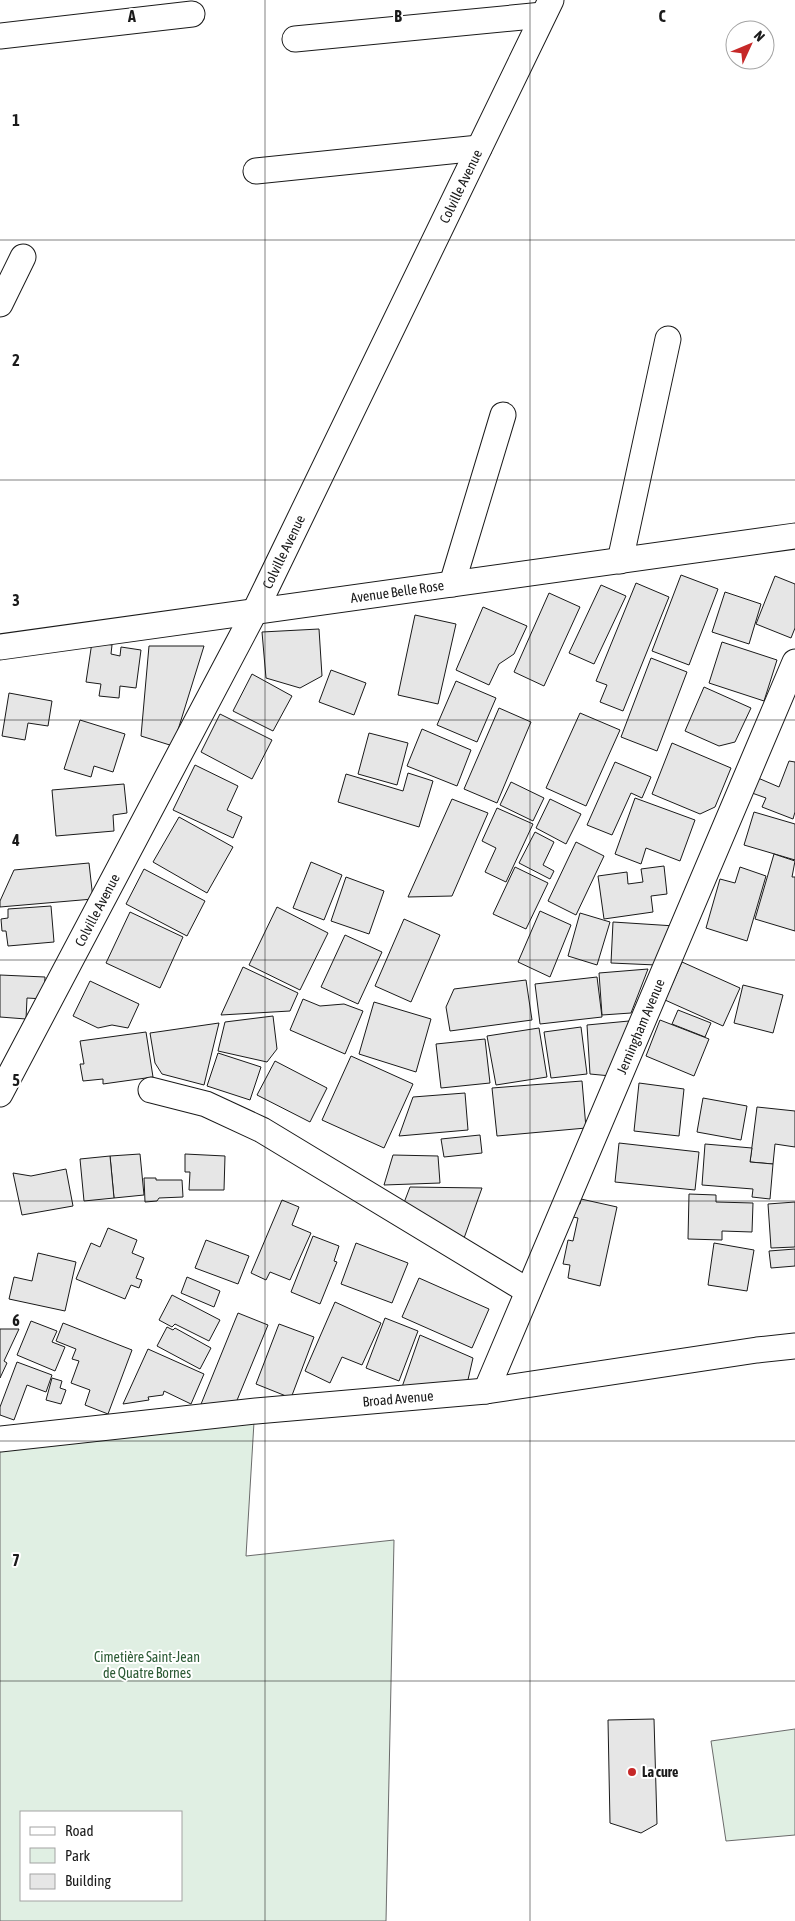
<svg xmlns="http://www.w3.org/2000/svg" width="795" height="1921" font-family="'Asap Condensed',sans-serif">
	<style>
		.green { fill: #e0efe3; stroke: #6a6a6a; fill-rule: evenodd }
		.building { fill: #e6e6e6; stroke: #1a1a1a }
		.lines { fill: none; stroke-linecap: round; stroke-linejoin: round }
		.street-casing { stroke: #1a1a1a; stroke-width: 27 }
		.street { stroke: #fff; stroke-width: 25 }
		.grid { fill: none; stroke: #1a1a1a; stroke-width: 1; stroke-opacity: 0.55 }
		.poi-dot { fill: #c62828; stroke: #fff; stroke-width: 2 }
		.labels { text-anchor: middle; dominant-baseline: central; stroke-width: 4; stroke-linejoin: round; paint-order: stroke }
		.street-label { font-size: 14px; fill: #1a1a1a; stroke: #fff }
		.park-label { font-size: 14px; fill: #2b5a34; stroke: #fff }
		.poi-label { font-size: 14px; font-weight: bold; fill: #1a1a1a; stroke: #fff; text-anchor: start }
		.grid-label { font-size: 16px; text-anchor: middle; font-weight: bold; fill: #1a1a1a; stroke: #fff; stroke-width: 4; stroke-linejoin: round; paint-order: stroke }
	</style>
	<rect width="100%" height="100%" fill="#fff"/>
	<!-- green -->
	<g class="green">
		<path d="M254,1422L246,1556L394,1540L386,1921H0V1449ZM21,1812H181V1900H21Z"/>
		<polygon points="795,1729 795,1835 726,1841 711,1741"/>
	</g>
	<!-- building -->
	<g class="building">
		<polygon points="681,575 718,589 689,665 652,651"/>
		<polygon points="775,576 795,584 795,628 791,638 756,624"/>
		<polygon points="636,583 669,597 623,711 600,702 607,685 596,681"/>
		<polygon points="601,585 626,596 594,664 569,653"/>
		<polygon points="725,592 761,604 749,644 712,632"/>
		<polygon points="549,593 580,607 544,686 514,672"/>
		<polygon points="483,607 527,626 514,654 499,664 489,685 456,670"/>
		<polygon points="415,615 456,624 438,704 398,695"/>
		<polygon points="319,629 322,676 300,688 266,678 262,632"/>
		<polygon points="92,642 112,645 111,654 120,656 121,647 141,650 136,688 120,686 119,698 99,696 101,684 86,682"/>
		<polygon points="722,642 777,660 764,701 709,683"/>
		<polygon points="149,646 204,646 173,746 141,736"/>
		<polygon points="651,658 687,672 657,751 621,737"/>
		<polygon points="331,670 366,683 354,715 319,702"/>
		<polygon points="252,674 292,696 273,731 233,711"/>
		<polygon points="456,681 496,698 477,742 437,725"/>
		<polygon points="704,687 751,708 735,742 719,746 685,731"/>
		<polygon points="9,693 52,701 48,726 28,723 25,740 2,736"/>
		<polygon points="499,708 531,722 497,803 464,789"/>
		<polygon points="580,713 620,730 586,806 546,788"/>
		<polygon points="220,714 272,740 252,779 201,752"/>
		<polygon points="80,720 125,734 113,772 94,766 91,777 64,769"/>
		<polygon points="422,729 471,750 457,786 407,766"/>
		<polygon points="369,733 408,743 397,785 358,774"/>
		<polygon points="672,743 731,768 715,807 700,814 652,794"/>
		<polygon points="789,761 795,762 795,812 793,819 762,807 766,798 752,793 758,778 779,787"/>
		<polygon points="615,762 651,777 642,798 631,793 612,835 587,825"/>
		<polygon points="195,765 238,786 227,810 242,817 233,838 173,810"/>
		<polygon points="408,773 433,781 419,827 338,802 346,774 403,791"/>
		<polygon points="511,782 544,798 533,821 500,805"/>
		<polygon points="124,784 127,813 113,815 114,831 56,836 52,790"/>
		<polygon points="635,798 695,820 680,861 646,848 641,864 615,854"/>
		<polygon points="452,799 488,813 452,896 408,897"/>
		<polygon points="550,799 581,814 566,844 536,828"/>
		<polygon points="497,808 533,824 506,882 485,872 496,848 482,841"/>
		<polygon points="754,812 795,824 795,860 744,845"/>
		<polygon points="179,817 233,847 207,893 153,862"/>
		<polygon points="535,832 554,842 543,865 554,871 550,879 519,863"/>
		<polygon points="576,842 604,856 576,915 548,901"/>
		<polygon points="774,854 795,861 792,877 795,877 795,931 755,919"/>
		<polygon points="311,862 342,875 324,920 293,908"/>
		<polygon points="89,863 93,899 0,907 0,901 14,870"/>
		<polygon points="664,866 667,894 651,896 653,912 604,919 598,876 627,872 628,884 643,882 641,869"/>
		<polygon points="515,867 548,883 526,929 493,914"/>
		<polygon points="740,867 766,876 747,941 706,928 720,879 735,883"/>
		<polygon points="144,869 205,901 187,936 126,904"/>
		<polygon points="346,877 384,891 369,934 331,921"/>
		<polygon points="51,906 54,942 8,946 6,931 2,931 1,919 8,918 8,909"/>
		<polygon points="277,907 328,933 300,990 249,965"/>
		<polygon points="540,911 571,925 550,977 518,962"/>
		<polygon points="130,912 183,937 160,988 106,963"/>
		<polygon points="580,913 610,922 597,965 568,956"/>
		<polygon points="404,919 440,935 411,1002 375,986"/>
		<polygon points="613,922 675,926 656,965 611,963"/>
		<polygon points="345,935 382,952 358,1004 321,987"/>
		<polygon points="682,962 740,988 723,1026 665,1000"/>
		<polygon points="243,967 298,993 290,1011 221,1015"/>
		<polygon points="648,969 631,1013 602,1015 599,973"/>
		<polygon points="0,975 45,977 44,999 27,998 26,1019 0,1017"/>
		<polygon points="597,977 602,1017 540,1024 535,984"/>
		<polygon points="526,980 532,1020 450,1031 446,1007 454,989"/>
		<polygon points="90,981 139,1004 128,1028 112,1025 98,1028 73,1016"/>
		<polygon points="743,985 783,995 773,1033 734,1023"/>
		<polygon points="303,999 320,1006 344,1004 363,1011 345,1054 290,1030"/>
		<polygon points="374,1002 431,1019 416,1072 359,1054"/>
		<polygon points="678,1010 711,1023 705,1037 672,1024"/>
		<polygon points="273,1016 277,1049 267,1062 218,1051 225,1022"/>
		<polygon points="660,1020 709,1039 694,1076 646,1056"/>
		<polygon points="629,1021 611,1076 590,1074 587,1025"/>
		<polygon points="219,1023 204,1085 162,1074 155,1063 150,1033"/>
		<polygon points="581,1027 587,1074 551,1078 544,1032"/>
		<polygon points="539,1028 547,1077 496,1085 487,1036"/>
		<polygon points="146,1032 153,1077 103,1084 103,1079 83,1081 80,1064 84,1064 80,1041"/>
		<polygon points="485,1039 490,1083 441,1088 436,1044"/>
		<polygon points="218,1053 261,1067 250,1100 207,1086"/>
		<polygon points="351,1056 413,1084 384,1148 322,1120"/>
		<polygon points="275,1061 327,1088 310,1122 257,1095"/>
		<polygon points="582,1081 586,1128 497,1136 492,1088"/>
		<polygon points="639,1083 684,1089 679,1136 634,1131"/>
		<polygon points="465,1093 468,1130 399,1136 413,1097"/>
		<polygon points="703,1098 747,1106 741,1140 697,1132"/>
		<polygon points="757,1107 795,1111 795,1147 775,1144 773,1164 750,1162"/>
		<polygon points="480,1135 482,1153 444,1157 441,1139"/>
		<polygon points="619,1143 699,1152 695,1190 615,1182"/>
		<polygon points="705,1144 752,1148 750,1162 773,1164 770,1199 752,1197 753,1189 702,1185"/>
		<polygon points="140,1154 144,1195 114,1198 110,1156"/>
		<polygon points="185,1154 225,1156 224,1190 189,1190 190,1172 185,1172"/>
		<polygon points="393,1155 438,1156 440,1183 384,1185"/>
		<polygon points="110,1156 114,1198 84,1201 80,1159"/>
		<polygon points="66,1169 73,1206 22,1215 13,1173 31,1176"/>
		<polygon points="144,1178 156,1178 156,1180 182,1180 183,1197 159,1198 157,1201 145,1202"/>
		<polygon points="410,1187 482,1188 463,1241 402,1208"/>
		<polygon points="689,1194 716,1195 716,1202 753,1203 752,1232 722,1231 722,1240 688,1239"/>
		<polygon points="581,1199 617,1207 600,1286 568,1278 570,1265 563,1264 568,1240 573,1241 578,1218 573,1217 576,1205 580,1204"/>
		<polygon points="282,1200 299,1207 292,1225 311,1233 290,1280 270,1272 266,1280 251,1273"/>
		<polygon points="795,1202 795,1247 771,1248 768,1204"/>
		<polygon points="108,1228 137,1240 132,1253 144,1258 136,1278 142,1280 139,1288 131,1285 125,1299 76,1279 91,1243 100,1247"/>
		<polygon points="313,1236 339,1246 334,1261 337,1262 320,1304 291,1292"/>
		<polygon points="206,1240 249,1256 238,1284 195,1268"/>
		<polygon points="356,1243 408,1263 392,1303 341,1284"/>
		<polygon points="714,1243 754,1250 747,1291 708,1285"/>
		<polygon points="795,1249 795,1266 771,1268 769,1251"/>
		<polygon points="38,1253 76,1262 65,1311 9,1299 14,1277 32,1281"/>
		<polygon points="187,1277 220,1291 214,1307 181,1293"/>
		<polygon points="419,1278 489,1309 472,1348 402,1317"/>
		<polygon points="172,1295 220,1320 209,1341 175,1324 172,1327 159,1320"/>
		<polygon points="335,1302 381,1323 362,1365 342,1357 330,1383 305,1371"/>
		<polygon points="238,1313 268,1325 233,1410 197,1414"/>
		<polygon points="385,1318 418,1331 399,1381 366,1368"/>
		<polygon points="31,1321 57,1331 52,1342 65,1347 55,1371 17,1355"/>
		<polygon points="63,1323 132,1350 108,1414 85,1405 90,1390 71,1383 79,1361 72,1359 76,1349 56,1341"/>
		<polygon points="279,1324 314,1337 291,1398 256,1384"/>
		<polygon points="167,1327 173,1330 175,1328 211,1348 200,1369 157,1346"/>
		<polygon points="0,1329 19,1329 4,1361 7,1363 0,1378"/>
		<polygon points="420,1335 473,1358 467,1384 401,1390"/>
		<polygon points="148,1349 204,1374 191,1404 164,1391 163,1395 148,1397 149,1400 123,1404"/>
		<polygon points="17,1362 52,1375 46,1392 27,1385 14,1420 0,1415 0,1407"/>
		<polygon points="52,1378 62,1381 60,1388 66,1390 61,1404 46,1400"/>
		<polygon points="654,1719 657,1824 641,1833 610,1823 608,1720"/>
	</g>
	<g class="lines">
		<defs>
			<g id="street">
				<polyline points="0,36 192,14"/>
				<polyline points="295,39 543,15"/>
				<polyline points="256,171 479,148"/>
				<polyline points="0,304 23,257"/>
				<polyline points="620,561 668,339"/>
				<polyline points="452,584 503,415"/>
				<path id="s1" d="M0,647L795,536"/>
				<polyline points="151,1090 206,1104 262,1130 528,1291"/>
				<path id="s2" d="M0,1094L255,611L551,0"/>
				<path id="s3" d="M486,1391L795,662"/>
				<path id="s4" d="M0,1439L256,1411L486,1391L757,1350L795,1346"/>
			</g>
		</defs>
		<!-- street casing -->
		<use href="#street" class="street-casing"/>
		<!-- street -->
		<use href="#street" class="street"/>
	</g>
	<!-- grid -->
	<path class="grid" d="M265,0V1921M530,0V1921M0,240H795M0,480H795M0,720H795M0,960H795M0,1201H795M0,1441H795M0,1681H795"/>
	<!-- markers -->
	<circle class="poi-dot" cx="632" cy="1772" r="5"/>
	<g class="labels">
		<!-- street labels -->
		<g class="street-label">
			<text stroke="none"><textPath href="#s2" startOffset="1018">Colville Avenue</textPath></text>
			<text stroke="none"><textPath href="#s2" startOffset="612">Colville Avenue</textPath></text>
			<text stroke="none"><textPath href="#s1" startOffset="401">Avenue Belle Rose</textPath></text>
			<text stroke="none"><textPath href="#s2" startOffset="208">Colville Avenue</textPath></text>
			<text stroke="none"><textPath href="#s3" startOffset="396">Jerningham Avenue</textPath></text>
			<text stroke="none"><textPath href="#s4" startOffset="400">Broad Avenue</textPath></text>
		</g>
		<!-- park labels -->
		<g class="park-label">
			<text x="147" y="1657">Cimetière Saint-Jean<tspan x="147" dy="16">de Quatre Bornes</tspan></text>
		</g>
		<!-- poi labels -->
		<g class="poi-label">
			<text x="642" y="1772">La cure</text>
		</g>
	</g>
	<g class="grid-label">
		<text x="132" y="22">A</text>
		<text x="398" y="22">B</text>
		<text x="662" y="22">C</text>
		<text x="16" y="126">1</text>
		<text x="16" y="366">2</text>
		<text x="16" y="606">3</text>
		<text x="16" y="846">4</text>
		<text x="16" y="1086">5</text>
		<text x="16" y="1326">6</text>
		<text x="16" y="1566">7</text>
	</g>
	<!-- legend -->
	<rect x="20" y="1811" width="162" height="90" fill="#ffffff" stroke="#a3a3a3"/>
	<rect x="30" y="1827" width="25" height="8" fill="#ffffff" stroke="#a3a3a3"/>
	<text x="65" y="1836" font-size="15" fill="#1a1a1a">Road</text>
	<rect x="30" y="1848" width="25" height="15" fill="#e0efe3" stroke="#a3a3a3"/>
	<text x="65" y="1861" font-size="15" fill="#1a1a1a">Park</text>
	<rect x="30" y="1874" width="25" height="15" fill="#e6e6e6" stroke="#a3a3a3"/>
	<text x="65" y="1886" font-size="15" fill="#1a1a1a">Building</text>
	<!-- north arrow -->
	<g transform="translate(750 45) rotate(46)"><circle r="24" fill="#ffffff" stroke="#a3a3a3"/>
	<path d="M0-4L9 19L0 12L-9 19Z" fill="#c62828"/>
	<text y="-8" font-size="14" font-weight="bold" text-anchor="middle" fill="#1a1a1a">N</text>
	</g>
</svg>
